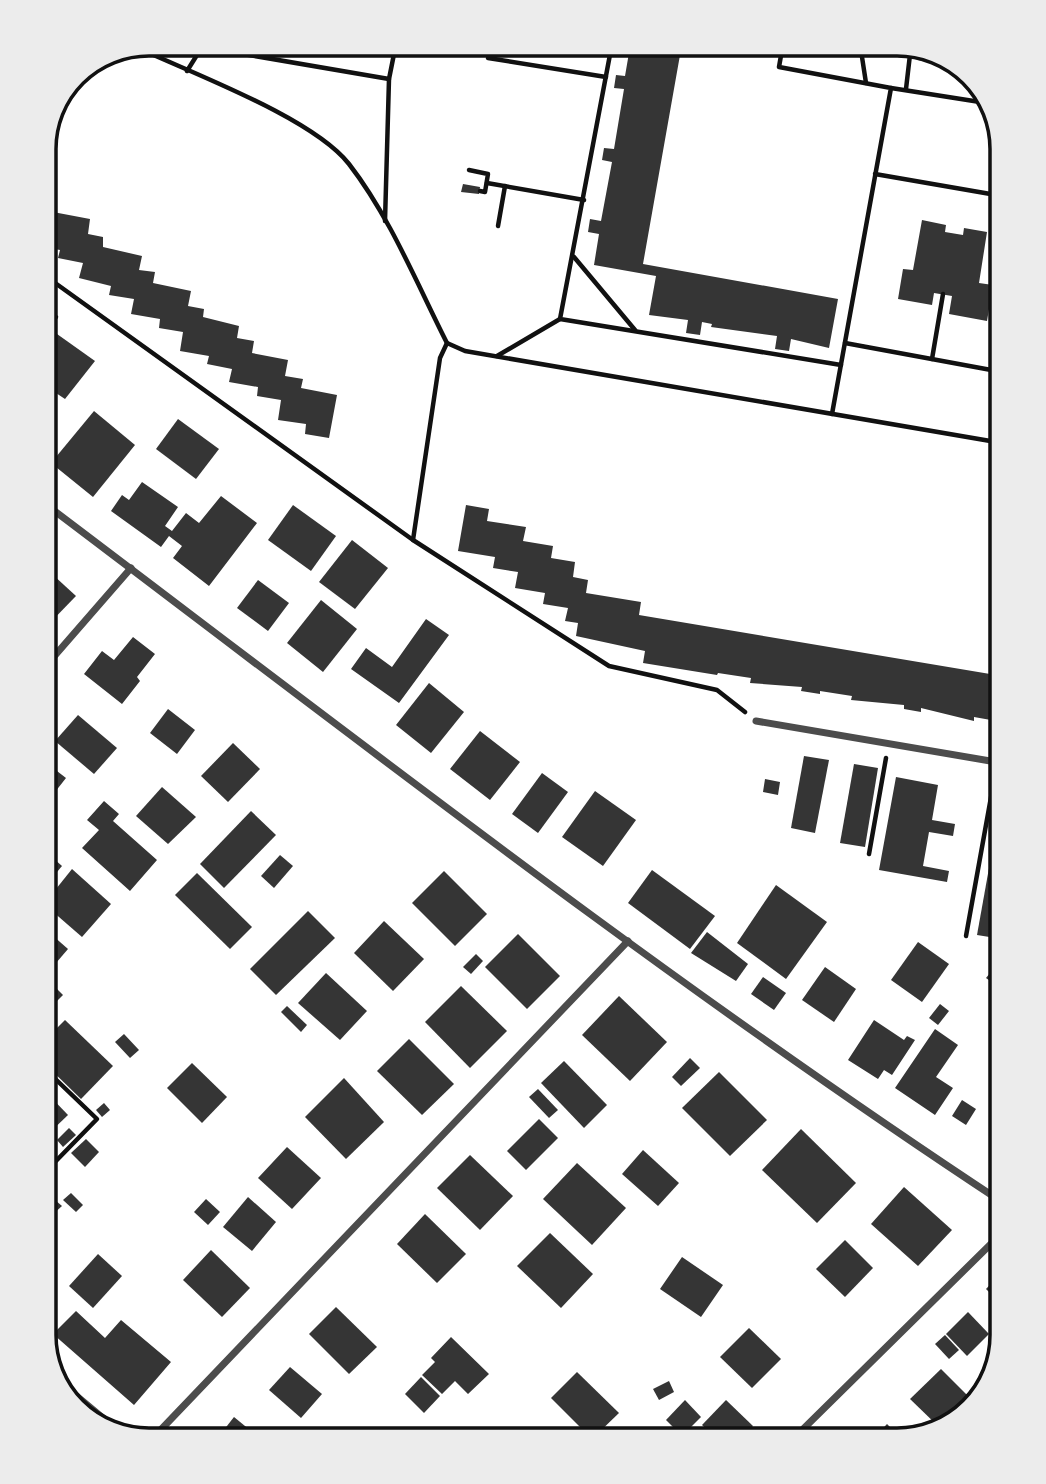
<svg xmlns="http://www.w3.org/2000/svg" width="1046" height="1484" font-family="Lora,serif">
	<style>
		.building { fill: #353535 }
		.lines { fill: none; stroke-linecap: round; stroke-linejoin: round }
		.path { stroke: #111; stroke-width: 4.5 }
		.minor { stroke: #4c4c4c; stroke-width: 7 }
		.rim { fill: none; stroke: #111; stroke-width: 3.5 }
	</style>
	<rect width="100%" height="100%" fill="#fff"/>
	<!-- building -->
	<g class="building">
		<polygon points="638,44 687,44 685,56 680,55 643,264 838,299 829,348 791,339 789,351 775,349 777,336 711,327 712,324 702,322 700,335 686,333 688,320 649,315 656,276 594,265 599,234 588,232 590,219 601,221 612,162 602,160 604,148 614,149 624,89 614,88 616,75 625,76 630,47 637,48"/>
		<polygon points="866,44 902,44 901,51"/>
		<polygon points="920,49 950,58 957,67 918,60"/>
		<polygon points="463,184 480,187 479,194 461,192"/>
		<polygon points="44,201 54,203 53,212 90,219 88,234 103,237 103,247 142,256 139,270 155,272 153,283 191,291 188,306 204,309 203,317 239,326 237,338 254,341 252,353 288,360 285,376 303,379 301,388 337,395 329,438 305,434 306,424 278,420 281,400 257,396 258,387 229,382 232,369 207,364 209,356 180,351 183,332 159,328 160,319 131,314 134,299 109,295 111,286 79,278 83,263 58,258 60,250 44,247"/>
		<polygon points="922,220 946,225 945,232 963,235 964,228 987,232 979,283 993,285 987,321 949,314 952,296 934,293 932,305 898,299 903,269 913,270"/>
		<polygon points="57,334 95,361 65,399 44,385 44,352"/>
		<polygon points="44,406 57,417 44,435"/>
		<polygon points="94,411 135,445 93,497 51,463"/>
		<polygon points="178,419 219,449 196,479 156,449"/>
		<polygon points="142,482 178,507 165,526 172,531 186,513 199,523 221,496 257,523 209,586 173,558 182,546 169,536 161,547 111,511 122,495 129,500"/>
		<polygon points="293,505 336,536 311,571 268,540"/>
		<polygon points="466,505 489,509 487,521 526,527 523,541 553,546 551,558 575,562 573,577 588,580 586,593 641,602 639,615 1002,676 1002,722 974,717 974,721 921,708 921,712 904,709 904,705 851,700 852,696 820,691 820,694 801,691 802,687 750,683 751,678 718,673 717,675 643,663 645,651 576,636 578,623 565,621 568,608 543,604 545,593 515,588 518,572 493,568 495,557 458,551"/>
		<polygon points="352,540 388,568 355,609 319,582"/>
		<polygon points="52,574 76,596 44,629 44,582"/>
		<polygon points="258,580 289,603 268,631 237,608"/>
		<polygon points="321,600 357,629 323,672 287,643"/>
		<polygon points="426,619 449,635 399,703 351,669 366,648 392,667"/>
		<polygon points="133,637 155,654 137,677 140,681 122,704 84,674 102,651 114,660"/>
		<polygon points="429,683 464,712 431,753 396,725"/>
		<polygon points="168,709 195,730 177,754 150,733"/>
		<polygon points="78,715 117,748 94,774 55,741"/>
		<polygon points="480,731 520,762 490,800 450,769"/>
		<polygon points="233,743 260,769 228,802 201,776"/>
		<polygon points="804,756 829,760 815,833 791,828"/>
		<polygon points="44,761 66,778 44,806"/>
		<polygon points="854,764 878,768 865,847 840,843"/>
		<polygon points="542,773 568,792 538,833 512,814"/>
		<polygon points="896,777 938,785 932,820 955,824 953,836 929,832 923,866 949,871 947,882 879,870"/>
		<polygon points="765,779 780,782 778,795 763,792"/>
		<polygon points="162,787 196,817 168,844 136,816"/>
		<polygon points="595,791 636,820 603,866 562,837"/>
		<polygon points="104,801 119,814 113,821 157,860 130,891 82,848 99,830 87,820"/>
		<polygon points="1001,801 1002,801 1002,939 977,935"/>
		<polygon points="251,811 276,835 224,888 200,864"/>
		<polygon points="44,850 62,866 47,884 44,881"/>
		<polygon points="280,855 293,866 274,888 261,876"/>
		<polygon points="72,869 111,904 82,937 44,904"/>
		<polygon points="652,870 715,916 690,949 628,903"/>
		<polygon points="444,871 487,914 455,946 412,903"/>
		<polygon points="197,873 252,927 230,949 175,895"/>
		<polygon points="776,885 827,922 786,979 737,943"/>
		<polygon points="308,911 335,938 276,995 250,969"/>
		<polygon points="384,921 424,959 393,991 354,953"/>
		<polygon points="44,928 68,949 44,977"/>
		<polygon points="707,932 748,964 736,981 691,953"/>
		<polygon points="518,934 560,976 527,1009 485,967"/>
		<polygon points="918,942 949,964 922,1002 891,980"/>
		<polygon points="998,945 1002,948 1000,957 993,953"/>
		<polygon points="476,954 483,961 471,974 463,967"/>
		<polygon points="825,967 856,989 834,1022 802,1000"/>
		<polygon points="995,967 1002,972 1002,979 997,986 986,978"/>
		<polygon points="326,973 367,1011 340,1040 298,1003"/>
		<polygon points="763,977 786,993 774,1010 751,994"/>
		<polygon points="54,986 63,995 55,1003 46,994"/>
		<polygon points="461,986 507,1031 470,1068 425,1022"/>
		<polygon points="619,996 667,1042 630,1081 582,1035"/>
		<polygon points="44,999 52,1008 44,1016"/>
		<polygon points="940,1004 949,1011 938,1025 929,1018"/>
		<polygon points="287,1006 307,1025 301,1032 281,1012"/>
		<polygon points="65,1020 113,1066 81,1099 44,1063 44,1041"/>
		<polygon points="874,1020 904,1040 907,1036 915,1040 892,1075 884,1070 878,1079 848,1060"/>
		<polygon points="935,1029 958,1045 936,1077 953,1088 935,1115 895,1088"/>
		<polygon points="124,1034 139,1050 130,1058 115,1042"/>
		<polygon points="409,1039 454,1084 422,1115 377,1071"/>
		<polygon points="690,1058 700,1068 681,1086 672,1077"/>
		<polygon points="564,1061 607,1105 584,1128 541,1083"/>
		<polygon points="192,1063 227,1097 202,1123 167,1088"/>
		<polygon points="719,1072 767,1120 730,1156 682,1108"/>
		<polygon points="344,1078 384,1122 346,1159 305,1117"/>
		<polygon points="538,1089 558,1110 549,1118 529,1097"/>
		<polygon points="44,1090 68,1115 44,1138"/>
		<polygon points="962,1100 976,1109 966,1125 952,1116"/>
		<polygon points="104,1103 110,1110 102,1117 96,1110"/>
		<polygon points="539,1119 558,1138 526,1170 507,1151"/>
		<polygon points="69,1128 76,1135 63,1147 57,1140"/>
		<polygon points="801,1129 856,1183 817,1223 762,1170"/>
		<polygon points="86,1139 99,1152 85,1167 71,1153"/>
		<polygon points="287,1147 321,1178 292,1209 258,1178"/>
		<polygon points="643,1150 679,1183 658,1206 622,1174"/>
		<polygon points="470,1155 513,1196 480,1230 437,1188"/>
		<polygon points="577,1163 626,1208 592,1245 543,1199"/>
		<polygon points="904,1187 952,1230 918,1266 871,1224"/>
		<polygon points="71,1193 83,1205 76,1212 63,1200"/>
		<polygon points="248,1197 276,1222 252,1251 223,1227"/>
		<polygon points="206,1199 220,1212 208,1225 194,1212"/>
		<polygon points="55,1200 62,1206 51,1216 45,1210"/>
		<polygon points="425,1214 466,1254 437,1283 397,1244"/>
		<polygon points="550,1233 593,1274 561,1308 517,1266"/>
		<polygon points="845,1240 873,1268 845,1297 816,1269"/>
		<polygon points="211,1250 250,1288 222,1317 183,1280"/>
		<polygon points="98,1254 122,1276 93,1308 69,1286"/>
		<polygon points="682,1257 723,1285 701,1317 660,1289"/>
		<polygon points="1002,1272 1002,1305 986,1289"/>
		<polygon points="336,1307 377,1347 349,1374 309,1334"/>
		<polygon points="76,1311 105,1338 121,1320 171,1362 134,1405 53,1334"/>
		<polygon points="968,1312 989,1334 967,1356 946,1334"/>
		<polygon points="749,1328 781,1359 752,1388 720,1357"/>
		<polygon points="945,1335 959,1350 949,1359 935,1344"/>
		<polygon points="451,1337 489,1374 468,1394 455,1381 442,1394 422,1375 435,1362 431,1358"/>
		<polygon points="290,1367 322,1394 301,1418 269,1390"/>
		<polygon points="941,1369 974,1402 950,1426 940,1428 910,1399"/>
		<polygon points="577,1372 619,1413 592,1439 551,1398"/>
		<polygon points="421,1377 440,1396 424,1413 405,1394"/>
		<polygon points="669,1381 674,1392 659,1400 653,1389"/>
		<polygon points="685,1400 701,1417 682,1436 666,1420"/>
		<polygon points="726,1400 753,1426 740,1440 718,1440 702,1425"/>
		<polygon points="234,1417 262,1440 216,1440"/>
		<polygon points="887,1424 902,1439 872,1440"/>
		<polygon points="547,1430 558,1440 537,1440"/>
	</g>
	<g class="lines">
		<!-- path -->
		<g class="path">
			<polyline points="612,44 560,319 841,365"/>
			<polyline points="783,44 779,67 891,88 832,414"/>
			<polyline points="860,44 866,83"/>
			<path d="M138,48C194,74 313,118 349,164C390,217 417,284 447,343L465,351L1002,443"/>
			<polyline points="488,58 606,77"/>
			<polyline points="187,71 202,47 389,79 396,44"/>
			<polyline points="891,88 980,102"/>
			<polyline points="906,89 911,46"/>
			<polyline points="982,91 980,102 999,136"/>
			<polyline points="469,170 488,174 485,192 480,191"/>
			<polyline points="875,174 1002,196"/>
			<polyline points="487,183 584,200"/>
			<polyline points="385,221 389,79"/>
			<polyline points="498,226 505,186"/>
			<polyline points="574,257 635,330"/>
			<polyline points="44,275 413,540 609,666 717,690 745,712"/>
			<polyline points="44,334 56,317 44,308"/>
			<polyline points="845,343 1002,372"/>
			<polyline points="497,356 560,319"/>
			<polyline points="932,359 943,294"/>
			<polyline points="44,394 54,401"/>
			<polyline points="413,540 440,358 447,343"/>
			<polyline points="869,854 886,758"/>
			<polyline points="966,936 995,775"/>
			<polyline points="45,1069 97,1119 53,1164"/>
		</g>
		<!-- minor -->
		<g class="minor">
			<path d="M44,503C359,741 672,985 1002,1202"/>
			<polyline points="44,668 131,568"/>
			<polyline points="756,721 1002,763"/>
			<polyline points="56,1379 122,1434"/>
			<polyline points="151,1440 628,941"/>
			<polyline points="792,1440 1002,1233"/>
		</g>
	</g>
	<!-- crop -->
	<path d="M0 0H1046V1484H0ZM149 56H897A93 93 0 0 1 990 149V1335A93 93 0 0 1 897 1428H149A93 93 0 0 1 56 1335V149A93 93 0 0 1 149 56Z" fill="#ececec" fill-rule="evenodd"/>
	<path class="rim" d="M149 56H897A93 93 0 0 1 990 149V1335A93 93 0 0 1 897 1428H149A93 93 0 0 1 56 1335V149A93 93 0 0 1 149 56Z"/>
</svg>
